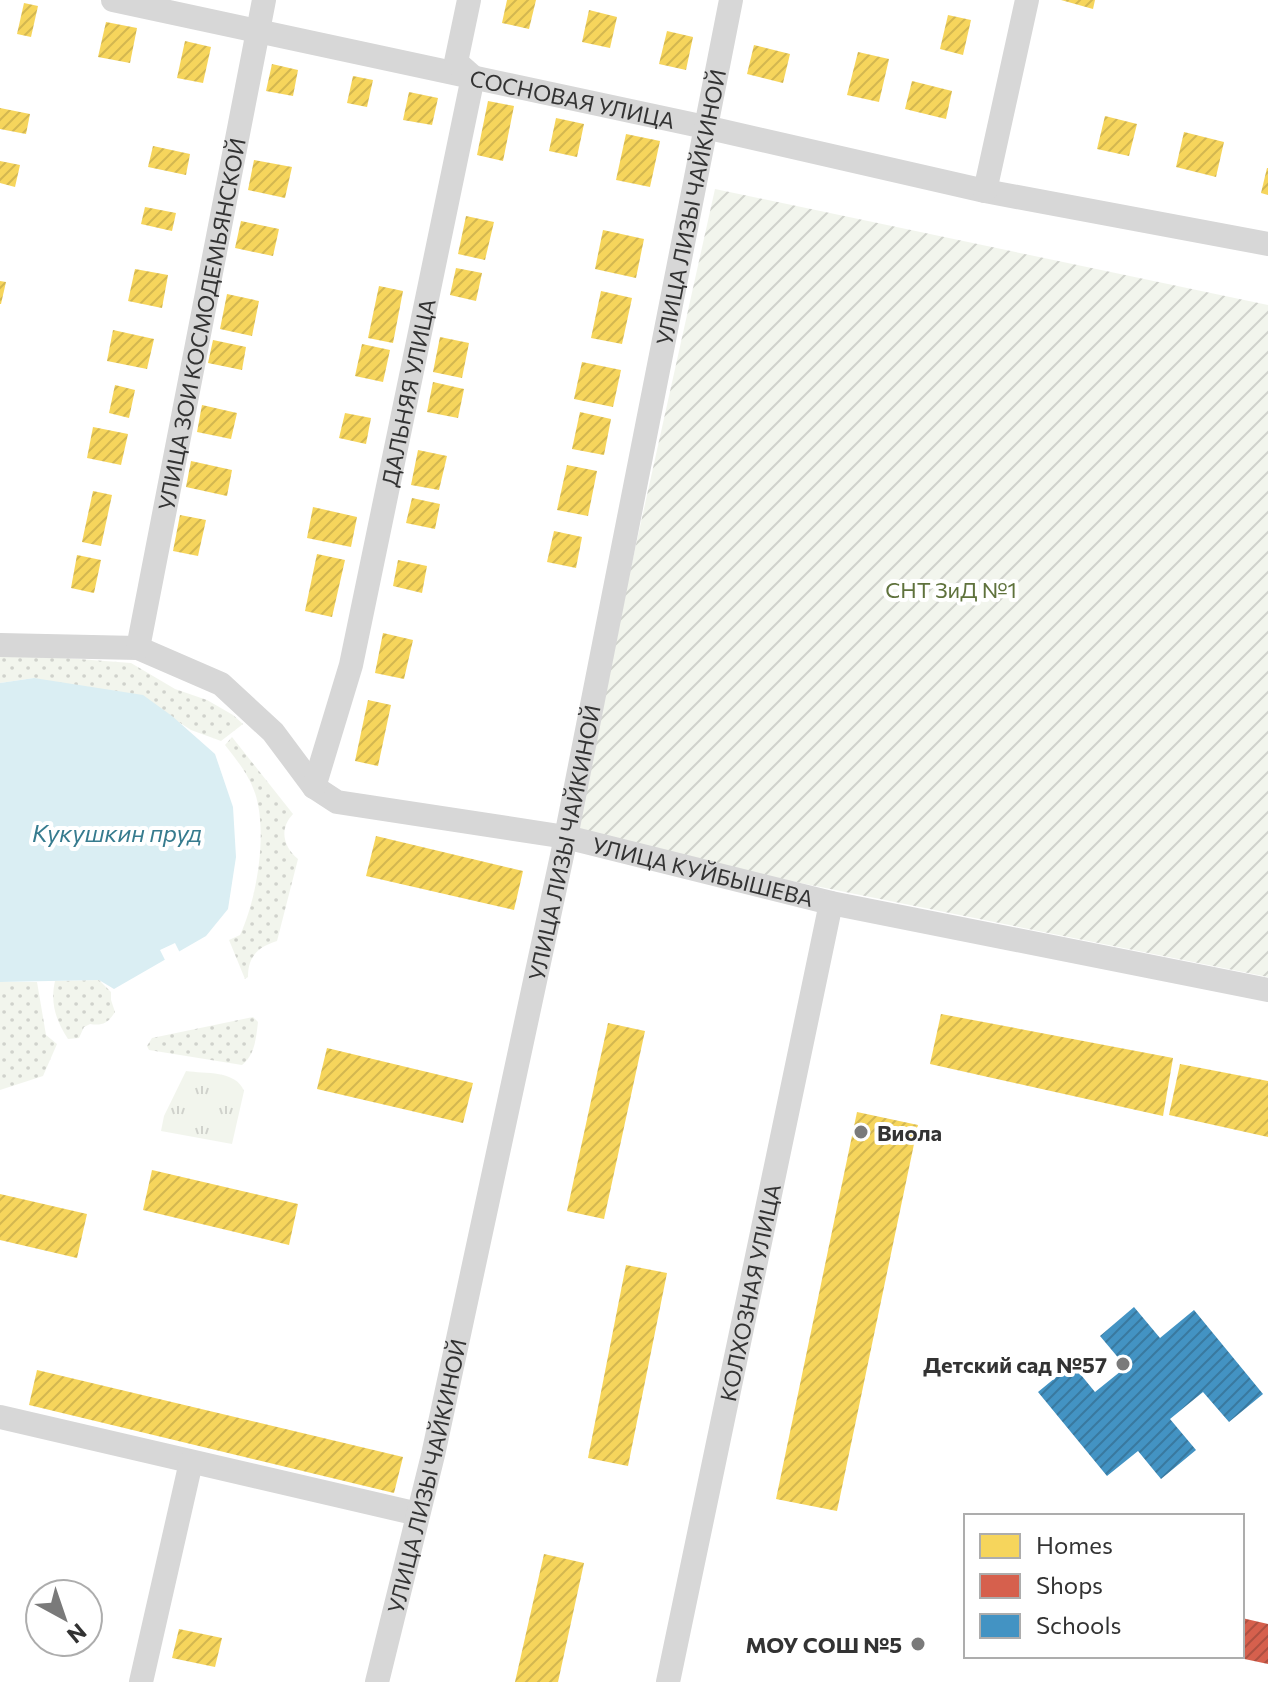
<svg xmlns="http://www.w3.org/2000/svg" width="1268" height="1682" font-family="Commissioner,sans-serif">
	<style>
		.grass { fill: url(#grass-dots) }
		.park { fill: url(#park-tufts) }
		.garden { fill: url(#garden-furrows) }
		.water { fill: #daeef3 }
		.pier { fill: #fff }
		.homes { fill: url(#homes-hatch) }
		.shops { fill: url(#shops-hatch) }
		.schools { fill: url(#schools-hatch) }
		.lines { fill: none; stroke-linecap: round; stroke-linejoin: round }
		.minor { stroke: #d7d7d7; stroke-width: 24 }
		.poi-dot { fill: #7a7a7a; stroke: #fff; stroke-width: 3 }
		.labels { text-anchor: middle; dominant-baseline: central; stroke-width: 8; stroke-linejoin: round; paint-order: stroke }
		.street-label { font-size: 22px; fill: #333; stroke: #fff }
		.park-label { font-size: 22px; fill: #5f723c; stroke: #fff }
		.poi-label { font-size: 22px; font-weight: bold; fill: #333; stroke: #fff; text-anchor: end }
		.water-label { font-size: 24px; font-style: italic; fill: #367b8e; stroke: #fff }
	</style>
	<defs>
		<pattern id="grass-dots" width="8" height="8" patternUnits="userSpaceOnUse" patternTransform="scale(2)"><rect width="8" height="8" fill="#f2f5ed"/><path d="M2 2h.1M6 6h.1" fill="none" stroke="#d0d2cc" stroke-width="1.8" stroke-linecap="round"/></pattern>
		<pattern id="park-tufts" width="24" height="20" patternUnits="userSpaceOnUse" patternTransform="scale(2)"><rect width="24" height="20" fill="#f2f5ed"/><path d="M3 7l-1-3M5 7V3M7 7l1-3M15 17l-1-3M17 17v-4M19 17l1-3" fill="none" stroke="#d0d2cc"/></pattern>
		<pattern id="garden-furrows" width="10" height="10" patternUnits="userSpaceOnUse" patternTransform="scale(2)"><rect width="10" height="10" fill="#f2f5ed"/><path d="M-1 1l2-2M0 10L10 0M9 11l2-2" fill="none" stroke="#d0d2cc"/></pattern>
		<pattern id="homes-hatch" width="6" height="6" patternUnits="userSpaceOnUse" patternTransform="scale(2)"><rect width="6" height="6" fill="#f6d55c"/><path d="M-1 1l2-2M0 6l6-6M5 7l2-2" fill="none" stroke="#d3b750"/></pattern>
		<pattern id="shops-hatch" width="6" height="6" patternUnits="userSpaceOnUse" patternTransform="scale(2)"><rect width="6" height="6" fill="#d6604d"/><path d="M-1 1l2-2M0 6l6-6M5 7l2-2" fill="none" stroke="#ae5041"/></pattern>
		<pattern id="schools-hatch" width="6" height="6" patternUnits="userSpaceOnUse" patternTransform="scale(2)"><rect width="6" height="6" fill="#4393c3"/><path d="M-1 1l2-2M0 6l6-6M5 7l2-2" fill="none" stroke="#39799f"/></pattern>
	</defs>
	<rect width="100%" height="100%" fill="#fff"/>
	<!-- grass -->
	<g class="grass">
		<polygon points="0,653 131,663 175,689 207,700 233,715 243,724 221,741 191,730 174,719 34,678 0,683"/>
		<path d="M232,737L293,814C279,829 283,846 298,859L277,941C258,947 248,956 248,977L245,979L229,940L240,935C257,899 268,832 255,793C249,775 236,759 225,745Z"/>
		<path d="M99,980L111,992V1000L115,1012C108,1023 103,1026 90,1024L84,1027L79,1038L68,1039C56,1021 50,1003 55,981Z"/>
		<polygon points="0,982 37,982 46,1035 57,1044 43,1076 0,1090"/>
		<path d="M253,1017L258,1022C256,1038 255,1055 242,1065L149,1050L147,1046L152,1038Z"/>
	</g>
	<!-- park -->
	<path class="park" d="M186,1071C205,1074 236,1070 244,1091L232,1144L161,1131L164,1116Z"/>
	<!-- garden -->
	<polygon class="garden" points="715,189 1268,305 1268,977 571,837"/>
	<!-- water -->
	<polygon class="water" points="34,678 143,695 172,716 215,754 233,807 236,857 228,909 206,936 114,989 99,980 0,982 0,683"/>
	<!-- pier -->
	<polygon class="pier" points="175,943 181,955 167,964 160,950"/>
	<!-- homes -->
	<g class="homes">
		<polygon points="507,0 536,0 529,29 502,23"/>
		<polygon points="1061,0 1095,0 1093,9"/>
		<polygon points="24,3 38,6 31,37 17,34"/>
		<polygon points="589,10 617,17 610,48 582,42"/>
		<polygon points="948,15 971,20 963,55 940,49"/>
		<polygon points="106,22 137,28 130,63 98,57"/>
		<polygon points="667,31 693,37 686,70 659,64"/>
		<polygon points="185,41 211,47 203,83 177,78"/>
		<polygon points="754,45 790,54 783,83 747,74"/>
		<polygon points="858,52 889,59 879,102 847,95"/>
		<polygon points="272,64 298,70 293,96 266,91"/>
		<polygon points="353,76 373,80 367,107 347,103"/>
		<polygon points="912,81 952,91 946,119 905,109"/>
		<polygon points="409,92 438,98 432,125 403,120"/>
		<polygon points="488,101 514,106 503,161 477,155"/>
		<polygon points="0,108 30,114 26,134 0,129"/>
		<polygon points="1105,116 1137,124 1129,156 1097,149"/>
		<polygon points="556,118 584,124 577,157 549,151"/>
		<polygon points="1184,132 1224,142 1216,177 1176,167"/>
		<polygon points="626,134 660,141 650,187 616,180"/>
		<polygon points="153,146 190,154 186,175 148,167"/>
		<polygon points="254,160 292,167 285,198 248,190"/>
		<polygon points="0,161 20,165 15,187 0,183"/>
		<polygon points="1267,168 1268,168 1268,195 1261,193"/>
		<polygon points="145,207 176,213 172,231 141,224"/>
		<polygon points="466,216 494,222 485,260 458,254"/>
		<polygon points="241,221 279,229 273,256 235,248"/>
		<polygon points="603,230 644,239 636,278 595,269"/>
		<polygon points="456,268 482,273 476,301 450,295"/>
		<polygon points="135,269 168,275 162,308 128,301"/>
		<polygon points="0,281 6,282 1,304 0,304"/>
		<polygon points="379,286 403,291 393,343 368,338"/>
		<polygon points="601,291 632,298 622,344 591,338"/>
		<polygon points="227,294 259,301 252,336 220,329"/>
		<polygon points="113,330 154,339 147,369 107,361"/>
		<polygon points="440,337 469,343 462,378 433,372"/>
		<polygon points="213,340 246,347 242,370 208,363"/>
		<polygon points="362,344 390,350 383,382 355,376"/>
		<polygon points="582,362 621,370 613,407 574,399"/>
		<polygon points="433,382 464,389 458,418 427,412"/>
		<polygon points="115,385 135,390 129,418 109,413"/>
		<polygon points="202,405 237,413 231,439 197,432"/>
		<polygon points="580,412 611,419 604,455 572,449"/>
		<polygon points="345,413 371,418 366,444 339,438"/>
		<polygon points="93,427 128,434 121,465 87,458"/>
		<polygon points="418,450 447,456 439,490 411,485"/>
		<polygon points="191,461 232,470 227,496 186,487"/>
		<polygon points="567,465 597,471 588,516 557,510"/>
		<polygon points="93,491 112,495 101,546 82,542"/>
		<polygon points="412,498 440,504 435,529 406,523"/>
		<polygon points="313,507 357,517 351,547 307,538"/>
		<polygon points="180,515 206,520 198,556 173,551"/>
		<polygon points="554,531 582,537 576,568 547,562"/>
		<polygon points="317,554 345,560 332,617 305,611"/>
		<polygon points="77,555 101,560 94,593 71,588"/>
		<polygon points="398,560 427,566 422,593 393,586"/>
		<polygon points="383,633 413,640 404,679 375,673"/>
		<polygon points="368,700 391,705 378,766 355,761"/>
		<polygon points="376,836 523,871 514,910 366,876"/>
		<polygon points="941,1014 1173,1058 1163,1116 930,1064"/>
		<polygon points="608,1023 645,1031 604,1219 567,1211"/>
		<polygon points="327,1048 473,1083 463,1123 317,1089"/>
		<polygon points="1180,1064 1268,1081 1268,1137 1169,1115"/>
		<polygon points="857,1112 918,1125 837,1511 776,1499"/>
		<polygon points="152,1170 298,1204 289,1245 143,1210"/>
		<polygon points="0,1194 87,1214 77,1258 0,1240"/>
		<polygon points="626,1265 667,1273 628,1466 588,1458"/>
		<polygon points="37,1370 403,1457 394,1493 29,1405"/>
		<polygon points="544,1554 584,1563 558,1682 515,1682"/>
		<polygon points="179,1629 222,1638 215,1667 172,1658"/>
	</g>
	<!-- shops -->
	<polygon class="shops" points="1242,1618 1268,1624 1268,1664 1235,1657 1242,1656"/>
	<!-- schools -->
	<polygon class="schools" points="1134,1307 1160,1338 1194,1310 1263,1394 1229,1422 1203,1392 1170,1419 1196,1450 1161,1479 1138,1451 1107,1476 1038,1392 1072,1364 1095,1392 1126,1367 1100,1336"/>
	<g class="lines">
		<!-- minor -->
		<g class="minor">
			<path id="s1" d="M113,0L705,127L985,191L1268,244"/>
			<polyline points="985,191 1027,0"/>
			<path id="s2" d="M0,645L138,648L221,684L273,732L314,787L337,802L566,837L831,903L1268,990"/>
			<path id="s3" d="M138,648L264,0"/>
			<path id="s4" d="M314,787L351,665L473,77L456,62L469,0"/>
			<polyline points="0,1417 418,1514"/>
			<polyline points="141,1682 191,1462"/>
			<path id="s5" d="M377,1682L433,1455L566,837L731,0"/>
			<path id="s6" d="M668,1682L831,903"/>
		</g>
	</g>
	<!-- markers -->
	<g class="poi-dot">
		<circle cx="861" cy="1132" r="8"/>
		<circle cx="1123" cy="1364" r="8"/>
		<circle cx="918" cy="1644" r="8"/>
	</g>
	<g class="labels">
		<!-- street labels -->
		<g class="street-label">
			<text stroke="none"><textPath href="#s1" startOffset="470">СОСНОВАЯ УЛИЦА</textPath></text>
			<text stroke="none"><textPath href="#s5" startOffset="1508">УЛИЦА ЛИЗЫ ЧАЙКИНОЙ</textPath></text>
			<text stroke="none"><textPath href="#s3" startOffset="330">УЛИЦА ЗОИ КОСМОДЕМЬЯНСКОЙ</textPath></text>
			<text stroke="none"><textPath href="#s4" startOffset="406">ДАЛЬНЯЯ УЛИЦА</textPath></text>
			<text stroke="none"><textPath href="#s5" startOffset="860">УЛИЦА ЛИЗЫ ЧАЙКИНОЙ</textPath></text>
			<text stroke="none"><textPath href="#s2" startOffset="768">УЛИЦА КУЙБЫШЕВА</textPath></text>
			<text stroke="none"><textPath href="#s6" startOffset="398">КОЛХОЗНАЯ УЛИЦА</textPath></text>
			<text stroke="none"><textPath href="#s5" startOffset="212">УЛИЦА ЛИЗЫ ЧАЙКИНОЙ</textPath></text>
		</g>
		<!-- park labels -->
		<g class="park-label">
			<text x="951" y="589">СНТ ЗиД №1</text>
		</g>
		<!-- poi labels -->
		<g class="poi-label">
			<text x="877" y="1132" text-anchor="start">Виола</text>
			<text x="1107" y="1364">Детский сад №57</text>
			<text x="902" y="1644">МОУ СОШ №5</text>
		</g>
		<!-- water labels -->
		<g class="water-label">
			<text x="117" y="832">Кукушкин пруд</text>
		</g>
	</g>
	<!-- legend -->
	<rect x="964" y="1514" width="280" height="144" fill="#ffffff" stroke="#adadad" stroke-width="2"/>
	<rect x="980" y="1534" width="40" height="24" fill="#f6d55c" stroke="#adadad" stroke-width="2"/>
	<text x="1036" y="1554" font-size="24" fill="#333333">Homes</text>
	<rect x="980" y="1574" width="40" height="24" fill="#d6604d" stroke="#adadad" stroke-width="2"/>
	<text x="1036" y="1594" font-size="24" fill="#333333">Shops</text>
	<rect x="980" y="1614" width="40" height="24" fill="#4393c3" stroke="#adadad" stroke-width="2"/>
	<text x="1036" y="1634" font-size="24" fill="#333333">Schools</text>
	<!-- north arrow -->
	<g transform="translate(64 1618) rotate(140)"><circle r="38" fill="#ffffff" stroke="#adadad" stroke-width="2"/>
	<path d="M0-6L14 30L0 20L-14 30Z" fill="#7a7a7a"/>
	<text y="-12" font-size="22" font-weight="bold" text-anchor="middle" fill="#333333">N</text>
	</g>
</svg>
